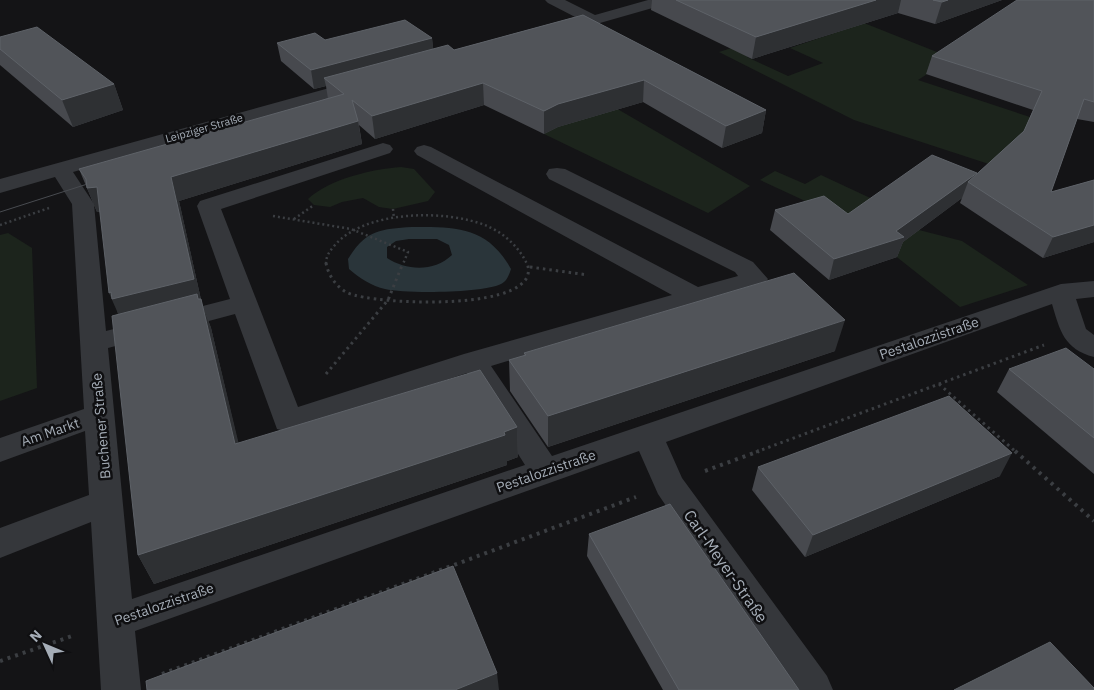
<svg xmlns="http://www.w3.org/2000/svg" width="1094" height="690" font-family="'IBM Plex Sans',sans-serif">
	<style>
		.green { fill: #1c241c }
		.water { fill: #2a353a; fill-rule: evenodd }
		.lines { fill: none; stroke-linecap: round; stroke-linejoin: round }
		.path-far2 { stroke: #3b3e42; stroke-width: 2.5; stroke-dasharray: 2 3; stroke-linecap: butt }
		.path-far1 { stroke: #3b3e42; stroke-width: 3; stroke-dasharray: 2.5 4; stroke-linecap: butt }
		.path { stroke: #3b3e42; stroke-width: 4; stroke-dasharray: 3 5; stroke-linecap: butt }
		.minor { fill: #35373b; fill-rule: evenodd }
		.tram { stroke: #484b50; stroke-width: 1 }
		.wall { fill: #47494e }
		.shaded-wall { fill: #2e3033 }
		.building { fill: #515459; stroke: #5e6268 }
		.labels { text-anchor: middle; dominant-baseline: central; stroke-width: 5; stroke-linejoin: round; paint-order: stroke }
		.far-street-label { font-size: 11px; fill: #a5adb7; stroke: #0f0f11 }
		.street-label { font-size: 14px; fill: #a5adb7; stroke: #0f0f11 }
		.near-street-label { font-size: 16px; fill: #a5adb7; stroke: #0f0f11 }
	</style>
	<rect width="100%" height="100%" fill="#141416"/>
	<!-- green -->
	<g class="green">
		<polygon points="864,23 952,58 918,80 1030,117 1014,154 998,167 854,120 719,52 753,41 747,57 788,76 823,63 790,48"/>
		<polygon points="614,107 750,186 708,213 544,134 558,127"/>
		<path d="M401,167L414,169L435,192L428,201L393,209L379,207L363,198L342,202L330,207L314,205L308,199C330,179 372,169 401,167Z"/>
		<polygon points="775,171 805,184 821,175 896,210 892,217 919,230 962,241 1028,285 960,307 879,243 816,206 760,180"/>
		<polygon points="8,233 32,248 37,388 0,401 0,235"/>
	</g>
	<!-- water -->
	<path class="water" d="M412,227C456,227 487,226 511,269C509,275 507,281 501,284C483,293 406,294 385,289C372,286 359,278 349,269L348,259C366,230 380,229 412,227ZM409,239H437L449,245L452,255C434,272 407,271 387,258V247L396,241Z"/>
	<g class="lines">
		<!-- path-far2 -->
		<g class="path-far2">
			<polyline points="393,209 394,219"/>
			<polyline points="273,216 351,229 408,252 403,264"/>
			<polyline points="294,219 314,205"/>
			<polyline points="0,225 49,208"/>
			<path d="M326,264C326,255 330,251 335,245C365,210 447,209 487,226C504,233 519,247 527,264"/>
		</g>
		<!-- path-far1 -->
		<g class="path-far1">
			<path d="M326,263C328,275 337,288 348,293C374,305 546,313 527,263"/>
			<polyline points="530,267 588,275"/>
			<polyline points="326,374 388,300 403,263"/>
			<polyline points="939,384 1016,452"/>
			<polyline points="756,452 1044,345"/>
		</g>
		<!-- path -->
		<g class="path">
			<polyline points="1015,451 1094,521"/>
			<polyline points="705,471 759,451"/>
			<polyline points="0,661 75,635"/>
			<polyline points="162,674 636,497"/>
		</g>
		<!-- minor -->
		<g class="minor">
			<polygon points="545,0 565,0 595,15 648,0 673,0 670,3 558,35 552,33 550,30 552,27 579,19 548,3"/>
			<path d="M362,79L368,80L371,84L368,88L73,172L94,204L106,331L230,299L197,206L200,201L383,143L390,145L393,149L390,153L221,209L298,407L464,354L672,295L417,155L414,151L417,147L424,145L431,147L698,287L738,276L735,272L549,179L546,174L549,169L557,168L565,169L753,262L768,279L764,284L491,366L552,456L1061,284L1094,281V297L1076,299L1086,329L1094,335V357C1064,349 1060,331 1052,304L666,442L682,478L827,676L833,690H790L658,494L639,451L135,631L141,690H101L91,522L0,558V528L89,495L85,431L0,462V438L84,409L72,204L55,177L0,193V179ZM235,314L277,429L288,432L467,373L525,465L132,599L108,348Z"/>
		</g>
		<!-- tram -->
		<g class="tram">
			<polyline points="307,106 340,94"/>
			<polyline points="0,212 100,180"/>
		</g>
	</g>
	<!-- wall -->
	<g class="wall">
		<polygon points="652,0 1002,0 935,24 898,13 752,59 651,10"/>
		<polygon points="1094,0 1094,122 1077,119 1051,192 1094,180 1094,242 1043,258 960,203 962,198 903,242 897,257 829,280 770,230 775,210 848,214 976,175 1024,131 1033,110 926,74 932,56"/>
		<polygon points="583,15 766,110 762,133 722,148 643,102 558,127 544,134 484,105 375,139 359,125 362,144 179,201 202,304 211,328 238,443 517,427 518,457 507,461 507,465 154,584 138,555 118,314 100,212 97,212 79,169 328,99 326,86 314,89 281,61 277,43 325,40 432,38 433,49 454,50"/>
		<polygon points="0,37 114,84 123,110 73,127 0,65"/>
		<polygon points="835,351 548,447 510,391 509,360 524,356 524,353"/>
		<polygon points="1009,369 1094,369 1094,474 997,392"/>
		<polygon points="758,467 1000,476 805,557 752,490"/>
		<polygon points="589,534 799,690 663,690 587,556"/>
	</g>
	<!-- shaded-wall -->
	<g class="shaded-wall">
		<polygon points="876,0 901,0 898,13 752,59 756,37"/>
		<polygon points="948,0 1002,0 935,24 942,2"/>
		<polygon points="432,38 434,56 324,78 326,86 314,89 311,70"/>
		<polygon points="644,80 643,102 558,127 544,134 544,111 558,104"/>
		<polygon points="483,83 484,105 375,139 372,116"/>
		<polygon points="114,84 123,110 73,127 62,100"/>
		<polygon points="766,110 762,133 722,148 726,126"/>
		<polygon points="358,121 362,144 179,201 202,304 211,328 246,474 120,318 109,293 171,177"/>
		<polygon points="977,173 972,185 968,182 962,198 903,242 897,257 829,280 834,259 896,231"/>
		<polygon points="97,187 107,211 97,212 87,188"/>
		<polygon points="1094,225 1094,242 1043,258 1053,237"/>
		<polygon points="845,320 835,351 548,447 548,416"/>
		<polygon points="517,427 518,457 507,461 507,465 154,584 138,555"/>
		<polygon points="1012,453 1000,476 805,557 813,535"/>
		<polygon points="497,673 499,690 455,690"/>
	</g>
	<!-- building -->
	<g class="building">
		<polygon points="676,0 876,0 756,37"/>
		<polygon points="933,0 948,0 942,2"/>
		<polygon points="1017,0 1094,0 1094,102 1084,99 1051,192 1094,180 1094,225 1053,237 968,182 1024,131 1042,91 932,56"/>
		<polygon points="583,15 766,110 726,126 644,80 558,104 544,111 483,83 372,116 352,100 358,121 171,177 194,279 112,299 111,292 109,293 97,187 87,188 86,179 79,169 344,94 324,78 448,45 454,50"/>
		<polygon points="405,20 432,38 311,70 277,43 315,33 325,40"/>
		<polygon points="37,27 114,84 62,100 0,49 0,37"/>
		<polygon points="932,155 977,173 896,231 904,237 834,259 775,210 824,196 848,214"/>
		<polygon points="794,273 845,320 548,416 509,360 526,355 524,353"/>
		<polygon points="197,294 198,299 201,299 235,444 480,370 517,427 504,432 505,435 138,555 112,316"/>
		<polygon points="1066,348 1094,369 1094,438 1009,369"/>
		<polygon points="949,396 1012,453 813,535 758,467"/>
		<polygon points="670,504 799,690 679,690 589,534"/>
		<polygon points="453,566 497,673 455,690 147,690 146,681"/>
		<polygon points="1050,642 1094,688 1094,690 954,690"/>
	</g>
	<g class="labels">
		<!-- far-street labels -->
		<g class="far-street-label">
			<text transform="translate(204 128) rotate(-16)">Leipziger Straße</text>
		</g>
		<!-- street labels -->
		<g class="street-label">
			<text transform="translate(929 338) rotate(-19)">Pestalozzistraße</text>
			<text transform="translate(101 426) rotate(-95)">Buchener Straße</text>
			<text transform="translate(50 432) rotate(-19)">Am Markt</text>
			<text transform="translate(546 471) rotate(-19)">Pestalozzistraße</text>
			<text transform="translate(164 604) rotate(-19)">Pestalozzistraße</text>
		</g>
		<!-- near-street labels -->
		<g class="near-street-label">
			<text transform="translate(726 566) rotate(55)">Carl-Meyer-Straße</text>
		</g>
	</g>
	<!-- north arrow -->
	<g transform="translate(45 645) rotate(314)" stroke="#0f0f11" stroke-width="4" paint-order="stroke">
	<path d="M0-4L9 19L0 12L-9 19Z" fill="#a5adb7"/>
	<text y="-8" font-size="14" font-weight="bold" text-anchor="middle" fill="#a5adb7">N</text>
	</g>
</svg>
